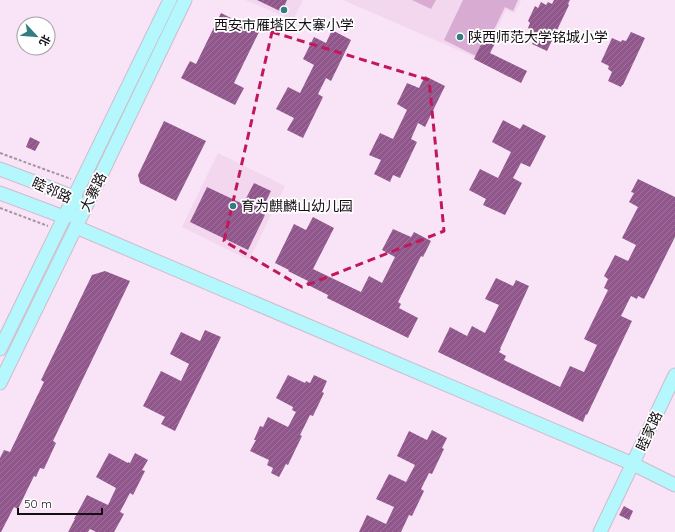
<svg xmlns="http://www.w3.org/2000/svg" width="675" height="532" font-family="Quicksand,'Noto Sans SC',sans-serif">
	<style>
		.built { fill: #f2d7ee }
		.pitch { fill: #d8abd3 }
		.building { fill: url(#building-hatch) }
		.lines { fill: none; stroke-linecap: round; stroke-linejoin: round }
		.secondary-casing { stroke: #cfbccd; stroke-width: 15 }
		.path { stroke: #a394a1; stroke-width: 2; stroke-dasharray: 3 2; stroke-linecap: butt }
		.secondary { stroke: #b4f7fc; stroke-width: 13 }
		.marked { fill: none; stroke: #c2185b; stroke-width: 3; stroke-dasharray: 8 5; stroke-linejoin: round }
		.poi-dot { fill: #337c82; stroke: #fff; stroke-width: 1.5 }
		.labels { text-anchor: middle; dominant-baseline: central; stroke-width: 3.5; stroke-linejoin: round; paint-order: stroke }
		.poi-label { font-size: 14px; fill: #150f15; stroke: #fff; text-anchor: start }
		.street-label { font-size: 14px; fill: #150f15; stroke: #fff }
	</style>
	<defs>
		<pattern id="building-hatch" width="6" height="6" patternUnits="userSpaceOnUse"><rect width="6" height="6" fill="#91578c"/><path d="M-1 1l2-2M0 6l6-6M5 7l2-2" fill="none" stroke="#9d749a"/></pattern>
	</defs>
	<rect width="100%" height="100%" fill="#f8e4f6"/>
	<!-- built -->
	<g class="built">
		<polygon points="245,0 303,0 293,20"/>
		<polygon points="343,0 521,0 515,13 506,10 481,60"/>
		<polygon points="218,153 285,186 249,260 182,227"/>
	</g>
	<!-- pitch -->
	<g class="pitch">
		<polygon points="412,0 436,0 431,9"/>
		<polygon points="463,0 518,0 513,11 505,7 480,58 444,40"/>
	</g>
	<!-- building -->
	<g class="building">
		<polygon points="257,0 287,0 282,12"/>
		<polygon points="554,0 570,0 568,4 569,5 547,51 532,44 536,35 533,33 534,31 528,28 530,23 528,21 535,6 538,8 541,2 546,5 548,2 552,4"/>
		<polygon points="221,13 259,32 234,83 244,88 235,105 181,78 190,61 196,64"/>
		<polygon points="332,30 351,40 331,81 326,78 318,94 323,97 303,138 287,130 294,118 276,109 288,87 300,93 314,65 303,59 314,37 326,43"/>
		<polygon points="488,30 499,36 490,53 527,71 521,83 474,59"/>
		<polygon points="631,32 645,38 623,85 622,85 621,87 608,81 612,72 608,69 609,66 601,62 612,38 621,42 622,40 626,41"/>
		<polygon points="425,76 445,86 425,127 418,123 411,139 417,142 400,178 393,175 390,182 374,174 381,160 369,155 380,133 393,139 407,110 397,104 407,83 419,88"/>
		<polygon points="503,120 520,129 523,124 546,136 530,167 521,163 513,178 522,183 505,215 483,205 486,199 469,190 480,169 498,178 511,152 492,142"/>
		<polygon points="164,121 206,141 176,201 140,183 138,175"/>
		<polygon points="30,137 40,142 35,151 26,147"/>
		<polygon points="638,179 675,197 675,237 644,299 638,296 637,299 631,296 621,316 632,321 587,415 586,414 583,422 438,352 450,327 467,336 472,326 485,333 499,305 485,299 496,278 513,286 516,280 529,286 500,349 501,349 499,352 506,356 504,360 560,387 570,366 584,372 597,345 584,339 608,290 604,288 608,279 604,276 615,255 628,261 636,245 622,238 638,207 629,202 634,193 631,192"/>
		<polygon points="254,183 271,191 260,213 265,215 248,250 190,222 207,187 243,204"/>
		<polygon points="313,217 334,228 313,269 361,292 369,276 382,283 395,257 382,250 393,229 411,237 414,232 431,241 423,257 421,256 398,302 401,304 399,308 418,318 408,338 327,298 328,295 306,284 308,281 288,271 289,270 275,263 294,224 306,230"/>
		<polygon points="105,271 130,281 53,441 56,443 44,469 40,468 36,477 34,476 18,509 14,507 1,532 0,532 0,458 4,450 10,452 44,382 41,380 92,275"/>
		<polygon points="205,330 221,337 175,431 161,424 165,417 143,406 161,371 181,381 189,364 170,354 181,332 200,341"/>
		<polygon points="288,375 305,383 306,381 310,383 314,375 327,381 322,392 324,393 313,416 310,415 300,435 302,436 288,465 286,464 279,477 271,473 273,468 267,465 269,460 250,451 256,440 254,440 260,426 263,427 268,417 288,427 296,412 292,410 293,407 276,398"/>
		<polygon points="432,430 447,438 442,448 444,449 432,474 429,473 421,489 424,491 412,516 409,515 401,532 359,532 367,515 386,524 394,507 376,499 389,474 406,482 415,465 397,456 409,431 427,440"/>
		<polygon points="109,453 128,463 128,462 130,463 135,453 148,460 142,470 145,471 133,495 130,493 120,512 124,514 118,525 114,532 96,532 90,529 88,532 68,532 75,519 74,519 87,495 108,505 116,488 96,477"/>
		<polygon points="624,506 633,511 629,520 619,515"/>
	</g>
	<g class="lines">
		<defs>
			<g id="secondary">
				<polyline points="0,169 74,197 79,204"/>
				<polyline points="0,193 64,217 72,215"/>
				<polyline points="76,227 633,464 675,485"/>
				<polyline points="0,349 170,0"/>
				<polyline points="0,383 76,227 185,0"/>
				<polyline points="600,532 675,375"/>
			</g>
		</defs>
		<!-- secondary casing -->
		<use href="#secondary" class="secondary-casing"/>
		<!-- path -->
		<g class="path">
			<polyline points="0,153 71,179"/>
			<polyline points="0,208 48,226"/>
		</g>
		<!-- secondary -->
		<use href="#secondary" class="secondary"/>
	</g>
	<!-- marked area -->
	<path class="marked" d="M272,32L429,80L444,231L302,287L224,241Z"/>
	<!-- markers -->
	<g class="poi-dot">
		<circle cx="284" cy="10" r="4"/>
		<circle cx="460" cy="37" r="4"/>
		<circle cx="233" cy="206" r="4"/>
	</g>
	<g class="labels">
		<!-- poi labels -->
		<g class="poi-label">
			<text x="284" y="25" text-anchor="middle">西安市雁塔区大寨小学</text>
			<text x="468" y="37">陕西师范大学铭城小学</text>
			<text x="241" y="206">育为麒麟山幼儿园</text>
		</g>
		<!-- street labels -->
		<g class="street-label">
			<text transform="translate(52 190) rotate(24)">睦邻路</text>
			<text transform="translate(93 192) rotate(-64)">大寨路</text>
			<text transform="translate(649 431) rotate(-65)">睦家路</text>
		</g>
	</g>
	<!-- north arrow -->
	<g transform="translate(36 36) rotate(116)"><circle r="19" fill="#ffffff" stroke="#a19fa1"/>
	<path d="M0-3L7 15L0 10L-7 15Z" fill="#337c82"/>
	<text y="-6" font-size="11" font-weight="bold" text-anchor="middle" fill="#150f15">北</text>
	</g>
	<!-- scale -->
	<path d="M18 508v6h84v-6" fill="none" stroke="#150f15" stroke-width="2"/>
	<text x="24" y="508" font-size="12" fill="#150f15" stroke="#ffffff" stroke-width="3" paint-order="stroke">50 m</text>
</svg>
